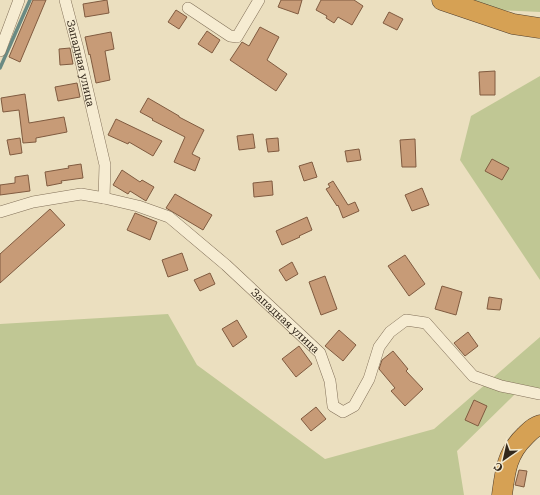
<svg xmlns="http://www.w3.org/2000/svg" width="540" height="495" font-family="'Roboto Serif',serif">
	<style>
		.green { fill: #c0c794 }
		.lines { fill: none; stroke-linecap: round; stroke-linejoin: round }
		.stream { stroke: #6a8a83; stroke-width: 3.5 }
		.building { fill: #c79b77; stroke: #805b40 }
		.street-casing { stroke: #827059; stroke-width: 12 }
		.highway-casing { stroke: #503e2d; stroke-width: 21 }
		.street { stroke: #f6ecd2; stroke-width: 11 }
		.highway { stroke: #d6a154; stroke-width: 20 }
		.labels { text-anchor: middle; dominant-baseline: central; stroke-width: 4; stroke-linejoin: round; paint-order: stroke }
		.street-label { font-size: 11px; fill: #33281c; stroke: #f3e9ce }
	</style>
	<rect width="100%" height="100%" fill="#ebdfbf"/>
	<!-- green -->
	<g class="green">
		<polygon points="471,0 540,0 540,12 494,10"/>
		<polygon points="540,76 540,280 460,160 471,116"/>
		<polygon points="168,314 197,365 325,459 434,429 540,337 540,388 515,394 457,451 464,495 0,495 0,324"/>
	</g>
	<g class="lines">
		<!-- stream -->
		<polyline class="stream" points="0,68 30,0"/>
	</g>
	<!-- building -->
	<g class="building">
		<polygon points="33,0 46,0 20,62 9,57"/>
		<polygon points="107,0 109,13 85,17 83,4"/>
		<polygon points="281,0 302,0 298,14 278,7"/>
		<polygon points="321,0 354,0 363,6 352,25 338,17 334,23 326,18 327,16 316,10"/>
		<polygon points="176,10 187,17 179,29 168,22"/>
		<polygon points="389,12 403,19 397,30 383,23"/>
		<polygon points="260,27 279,37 267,60 287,74 276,91 230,60 242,42 249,46"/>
		<polygon points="207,31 220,40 212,53 198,44"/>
		<polygon points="111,32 114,49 105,51 110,80 96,83 90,54 89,55 85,37"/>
		<polygon points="70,48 73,64 60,65 59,49"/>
		<polygon points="495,71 495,95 480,95 479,72"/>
		<polygon points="77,83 80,97 58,101 55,87"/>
		<polygon points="25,94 29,123 64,117 67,132 36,138 36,142 23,143 19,110 3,112 1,98"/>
		<polygon points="148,98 179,116 179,117 204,130 192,154 200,158 195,171 174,162 185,137 152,120 153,119 140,112"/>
		<polygon points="116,119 162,141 153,156 129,142 128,144 108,135"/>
		<polygon points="253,134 255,148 239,150 237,136"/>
		<polygon points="20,138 22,153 10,155 7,140"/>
		<polygon points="278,138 279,151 268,152 266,139"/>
		<polygon points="415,139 416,167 402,167 400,140"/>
		<polygon points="359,149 361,160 347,162 345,151"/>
		<polygon points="492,159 509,168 502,180 485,171"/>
		<polygon points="312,162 317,177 304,181 299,166"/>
		<polygon points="81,164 83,178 61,181 62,183 47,186 45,172 69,168 68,166"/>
		<polygon points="122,170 140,182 142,180 154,187 146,201 130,191 128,194 113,185"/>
		<polygon points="28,175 30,191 0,195 0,185 15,183 15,177"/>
		<polygon points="272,181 273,195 254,197 253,183"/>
		<polygon points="333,181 348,205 355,202 359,211 343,218 338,205 337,206 326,189 330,187 328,184"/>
		<polygon points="422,188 429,205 412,211 405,195"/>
		<polygon points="175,194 212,215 203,230 166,208"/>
		<polygon points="50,209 65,225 0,283 0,254"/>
		<polygon points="135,213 157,222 150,240 127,230"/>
		<polygon points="307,217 312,230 299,236 300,237 282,245 276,231"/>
		<polygon points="182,253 188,270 168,277 162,260"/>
		<polygon points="405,255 425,284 409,296 388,266"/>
		<polygon points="292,262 298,274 286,281 279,270"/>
		<polygon points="210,273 215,284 200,291 194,280"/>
		<polygon points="325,276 337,309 321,315 309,282"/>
		<polygon points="442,286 462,292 456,315 435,309"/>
		<polygon points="489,297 502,299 500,310 487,309"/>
		<polygon points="237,320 247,337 233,347 222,329"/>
		<polygon points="339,330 356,345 343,361 325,346"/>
		<polygon points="468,332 478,346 465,356 454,343"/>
		<polygon points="299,346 312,364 296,377 282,359"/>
		<polygon points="393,351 408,369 406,371 423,389 405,406 391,391 395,388 379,369 382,360"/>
		<polygon points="474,400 487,406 478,426 465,420"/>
		<polygon points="316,407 326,419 311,431 301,419"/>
		<polygon points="519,470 527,471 524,487 515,485"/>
	</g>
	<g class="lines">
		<defs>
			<g id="street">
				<path id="s1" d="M65,0L78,49L105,165L104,198"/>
				<polyline points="188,8 230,36 237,37 259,0"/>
				<polyline points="0,51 19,0"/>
				<path id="s2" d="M0,212L33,202L81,194L104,198L138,206L169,217L226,265L320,353L330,381L333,406L343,412L354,406L369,379L379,347L390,332L406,320L426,323L473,376L501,386L540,394"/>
			</g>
			<g id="highway">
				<polyline points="442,0 513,24 540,28"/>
				<path d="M502,495C505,471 507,453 525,436C530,431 533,427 540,425"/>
			</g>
		</defs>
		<!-- street casing -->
		<use href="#street" class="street-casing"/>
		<!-- highway casing -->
		<use href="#highway" class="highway-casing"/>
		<!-- street -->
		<use href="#street" class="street"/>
		<!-- highway -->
		<use href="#highway" class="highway"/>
	</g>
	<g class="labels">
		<!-- street labels -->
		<g class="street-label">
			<text stroke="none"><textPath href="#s1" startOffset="65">Западная улица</textPath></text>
			<text stroke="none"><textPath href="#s2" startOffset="330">Западная улица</textPath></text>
		</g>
	</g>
	<!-- north arrow -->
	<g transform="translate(504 459) rotate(214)" stroke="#f3e9ce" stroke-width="3" paint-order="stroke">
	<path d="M0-3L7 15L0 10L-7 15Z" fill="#33281c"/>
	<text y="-6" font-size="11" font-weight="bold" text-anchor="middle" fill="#33281c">С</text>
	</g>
</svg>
